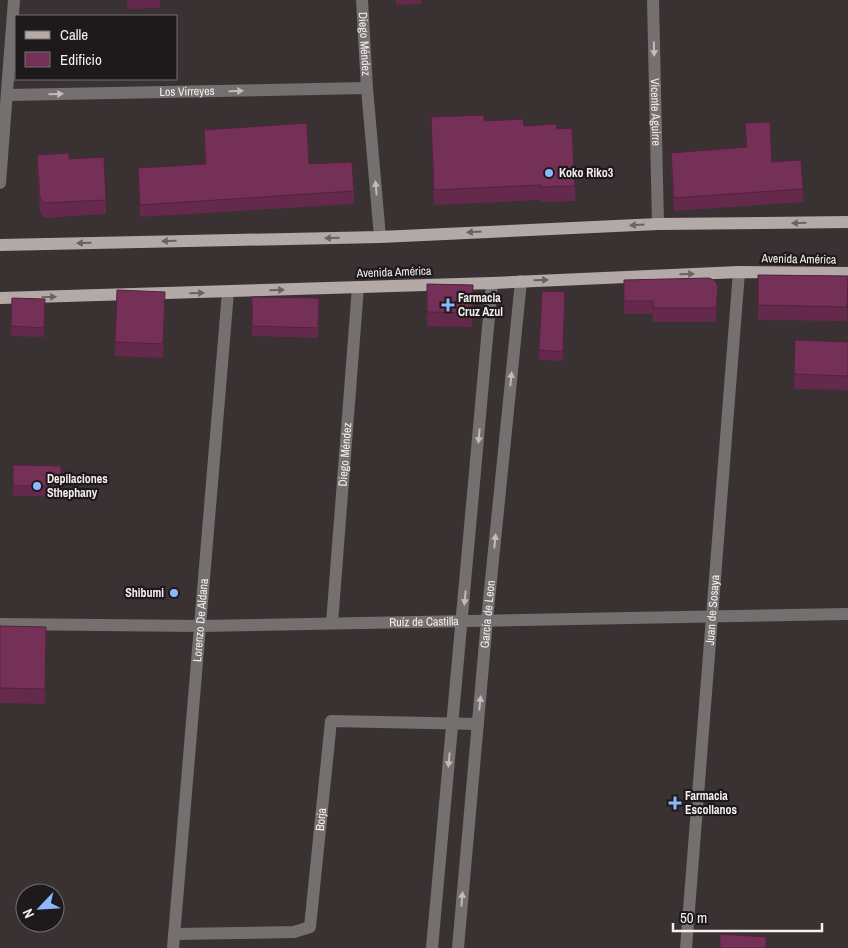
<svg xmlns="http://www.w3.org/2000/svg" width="848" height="948" font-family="'Archivo Narrow',sans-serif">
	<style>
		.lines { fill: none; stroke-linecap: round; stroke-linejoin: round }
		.minor { stroke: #74706f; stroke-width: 12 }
		.major { stroke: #b3aaa8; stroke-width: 12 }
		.wall { fill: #65294b }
		.shaded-wall { fill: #52223d }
		.building { fill: #753057; stroke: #52223d }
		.oneway { fill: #c1bcbc }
		.oneway2 { fill: #686262 }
		.poi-dot { fill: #8eb8fd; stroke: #1e1a1b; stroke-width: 2 }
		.labels { text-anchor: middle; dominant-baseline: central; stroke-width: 4.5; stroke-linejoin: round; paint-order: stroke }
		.street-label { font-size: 12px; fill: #f5efef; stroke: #1e1a1b }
		.poi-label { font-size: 12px; font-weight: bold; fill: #f5efef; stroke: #1e1a1b; text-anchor: start }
	</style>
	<rect width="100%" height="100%" fill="#3a3133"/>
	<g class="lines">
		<!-- minor -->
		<g class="minor">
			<path id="s1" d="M362,0L367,88L380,237"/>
			<path id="s2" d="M653,0L658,224"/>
			<path id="s3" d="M8,95L367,88"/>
			<polyline points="0,183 14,0"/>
			<path id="s4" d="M332,623L358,287"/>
			<path id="s5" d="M0,624L200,626L848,614"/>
			<path id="s6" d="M174,934L294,932L310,927L331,721L478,724"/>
			<path id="s7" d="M173,948L228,292"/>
			<polyline points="432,948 492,283"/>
			<path id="s8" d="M458,948L487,620L521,281"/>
			<path id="s9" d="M686,948L739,272"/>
		</g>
		<!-- major -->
		<g class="major">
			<polyline points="0,245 380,237 658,224 848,222"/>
			<polyline points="0,298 492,283 739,272 848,273"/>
		</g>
	</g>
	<!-- wall -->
	<g class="wall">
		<polygon points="127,0 160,0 160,8 127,9"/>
		<polygon points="396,0 421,0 421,4 396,5"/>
		<polygon points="431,117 484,121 557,129 575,186 575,201 541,202 541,200 434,205"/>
		<polygon points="745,123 772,162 803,189 803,202 674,211 671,167 671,153 746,147"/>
		<polygon points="204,130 309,164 354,191 354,204 140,217 138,168 205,164 204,143"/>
		<polygon points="37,155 69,159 106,200 106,214 44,218 40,212 37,169"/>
		<polygon points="758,275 848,276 847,321 758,320"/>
		<polygon points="624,280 718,301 716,322 653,322 653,314 624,314"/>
		<polygon points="427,284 473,285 472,327 427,326"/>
		<polygon points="252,297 319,298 318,338 252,336"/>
		<polygon points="565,302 563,361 539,360 539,350"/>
		<polygon points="165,306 163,358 115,356 115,342"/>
		<polygon points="45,309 44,337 11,336 11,326"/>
		<polygon points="795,340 848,342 848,390 794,389"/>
		<polygon points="13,465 61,466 61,496 13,496"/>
		<polygon points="0,626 46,627 45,704 0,703"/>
	</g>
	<!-- shaded-wall -->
	<polygon class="shaded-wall" points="718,288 718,301 716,322 716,308"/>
	<!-- building -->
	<g class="building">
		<polygon points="484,115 484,121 523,119 524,126 557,124 556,129 572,128 575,186 541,187 541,185 434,190 431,117"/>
		<polygon points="770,122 772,162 801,160 803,189 674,198 671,153 747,147 745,123"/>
		<polygon points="307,123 309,164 352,162 354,191 140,205 138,168 206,164 204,130"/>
		<polygon points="69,153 69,159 104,157 106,200 44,203 40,198 37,155"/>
		<polygon points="758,275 848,276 847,307 758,305"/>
		<polygon points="709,278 716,281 718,288 716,308 653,308 653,301 624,301 624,280"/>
		<polygon points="427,284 473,285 472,313 427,312"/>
		<polygon points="117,290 165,292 163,344 115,342"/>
		<polygon points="542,291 565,292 563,352 539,350"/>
		<polygon points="252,297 319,298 318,328 252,326"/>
		<polygon points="12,298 45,299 44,328 11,326"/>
		<polygon points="795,340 848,342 848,376 794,374"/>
		<polygon points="13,465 61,466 61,486 13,486"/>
		<polygon points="0,626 46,627 45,689 0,688"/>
		<polygon points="720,934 766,937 766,948 720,948"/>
	</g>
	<!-- one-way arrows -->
	<defs><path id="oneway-solid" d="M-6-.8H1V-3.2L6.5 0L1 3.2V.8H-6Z" transform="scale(1.25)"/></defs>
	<g class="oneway">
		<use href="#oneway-solid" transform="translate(654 49) rotate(89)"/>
		<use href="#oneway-solid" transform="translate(236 91) rotate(-1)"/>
		<use href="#oneway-solid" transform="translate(56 94) rotate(-1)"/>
		<use href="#oneway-solid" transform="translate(376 188) rotate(-95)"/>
		<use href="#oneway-solid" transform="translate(511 379) rotate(-84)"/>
		<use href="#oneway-solid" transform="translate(479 436) rotate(95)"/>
		<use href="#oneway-solid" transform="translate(495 541) rotate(-84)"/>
		<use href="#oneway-solid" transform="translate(465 598) rotate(95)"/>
		<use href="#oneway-solid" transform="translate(480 703) rotate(-84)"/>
		<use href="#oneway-solid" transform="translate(449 760) rotate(95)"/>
		<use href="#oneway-solid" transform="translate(462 899) rotate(-85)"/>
	</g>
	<g class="oneway2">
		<use href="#oneway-solid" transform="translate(799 223) rotate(179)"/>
		<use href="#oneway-solid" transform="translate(637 225) rotate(177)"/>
		<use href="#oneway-solid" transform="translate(474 232) rotate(177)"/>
		<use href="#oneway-solid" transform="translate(332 238) rotate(179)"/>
		<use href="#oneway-solid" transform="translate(169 241) rotate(179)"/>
		<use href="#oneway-solid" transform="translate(84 243) rotate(179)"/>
		<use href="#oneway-solid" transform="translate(687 274) rotate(-2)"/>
		<use href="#oneway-solid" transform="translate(541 280) rotate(-2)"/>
		<use href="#oneway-solid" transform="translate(277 290) rotate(-2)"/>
		<use href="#oneway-solid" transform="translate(197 293) rotate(-2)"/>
		<use href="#oneway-solid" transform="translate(49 297) rotate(-1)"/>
	</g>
	<!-- markers -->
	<g class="poi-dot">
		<circle cx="549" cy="173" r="5"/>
		<path d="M445.5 297.5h5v5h5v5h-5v5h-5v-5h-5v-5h5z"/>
		<circle cx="37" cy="486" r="5"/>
		<circle cx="174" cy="593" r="5"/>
		<path d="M672.5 795.5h5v5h5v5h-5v5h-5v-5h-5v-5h5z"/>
	</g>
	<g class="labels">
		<!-- street labels -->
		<g class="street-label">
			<text stroke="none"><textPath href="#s1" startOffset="44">Diego Méndez</textPath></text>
			<text stroke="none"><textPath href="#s3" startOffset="179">Los Virreyes</textPath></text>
			<text stroke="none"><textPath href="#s2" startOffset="112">Vicente Aguirre</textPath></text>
			<text transform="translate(799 259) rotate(1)">Avenida América</text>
			<text transform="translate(394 272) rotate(-2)">Avenida América</text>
			<text stroke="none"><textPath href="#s4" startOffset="169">Diego Méndez</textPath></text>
			<text stroke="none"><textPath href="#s9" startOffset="339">Juan de Sosaya</textPath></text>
			<text stroke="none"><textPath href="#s8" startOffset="335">García de Leon</textPath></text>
			<text stroke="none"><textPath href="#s7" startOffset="329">Lorenzo De Aldana</textPath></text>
			<text stroke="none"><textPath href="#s5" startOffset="424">Ruíz de Castilla</textPath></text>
			<text stroke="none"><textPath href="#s6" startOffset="245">Borja</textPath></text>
		</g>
		<!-- poi labels -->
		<g class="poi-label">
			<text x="559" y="173">Koko Riko3</text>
			<text x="458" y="298">Farmacia<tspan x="458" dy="14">Cruz Azul</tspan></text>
			<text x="47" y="479">Depilaciones<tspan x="47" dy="14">Sthephany</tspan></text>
			<text x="164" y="593" text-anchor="end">Shibumi</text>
			<text x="685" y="796">Farmacia<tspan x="685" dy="14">Escollanos</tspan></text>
		</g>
	</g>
	<!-- legend -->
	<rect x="15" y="15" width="162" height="65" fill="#1e1a1b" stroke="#746f70"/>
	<rect x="25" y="31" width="25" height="8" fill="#b3aaa8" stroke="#746f70"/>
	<text x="60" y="40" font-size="15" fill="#f5efef">Calle</text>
	<rect x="25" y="52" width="25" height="15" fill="#753057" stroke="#746f70"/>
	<text x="60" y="65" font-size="15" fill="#f5efef">Edificio</text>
	<!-- north arrow -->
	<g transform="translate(40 908) rotate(245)"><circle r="24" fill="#1e1a1b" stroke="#746f70"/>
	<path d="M0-4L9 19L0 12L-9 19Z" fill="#8eb8fd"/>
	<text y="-8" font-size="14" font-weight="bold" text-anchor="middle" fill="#f5efef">N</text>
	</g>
	<!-- scale -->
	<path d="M673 923v8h149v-8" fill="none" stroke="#f5efef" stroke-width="2.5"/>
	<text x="680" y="923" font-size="15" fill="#f5efef" stroke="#1e1a1b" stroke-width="4" paint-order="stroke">50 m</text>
</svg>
